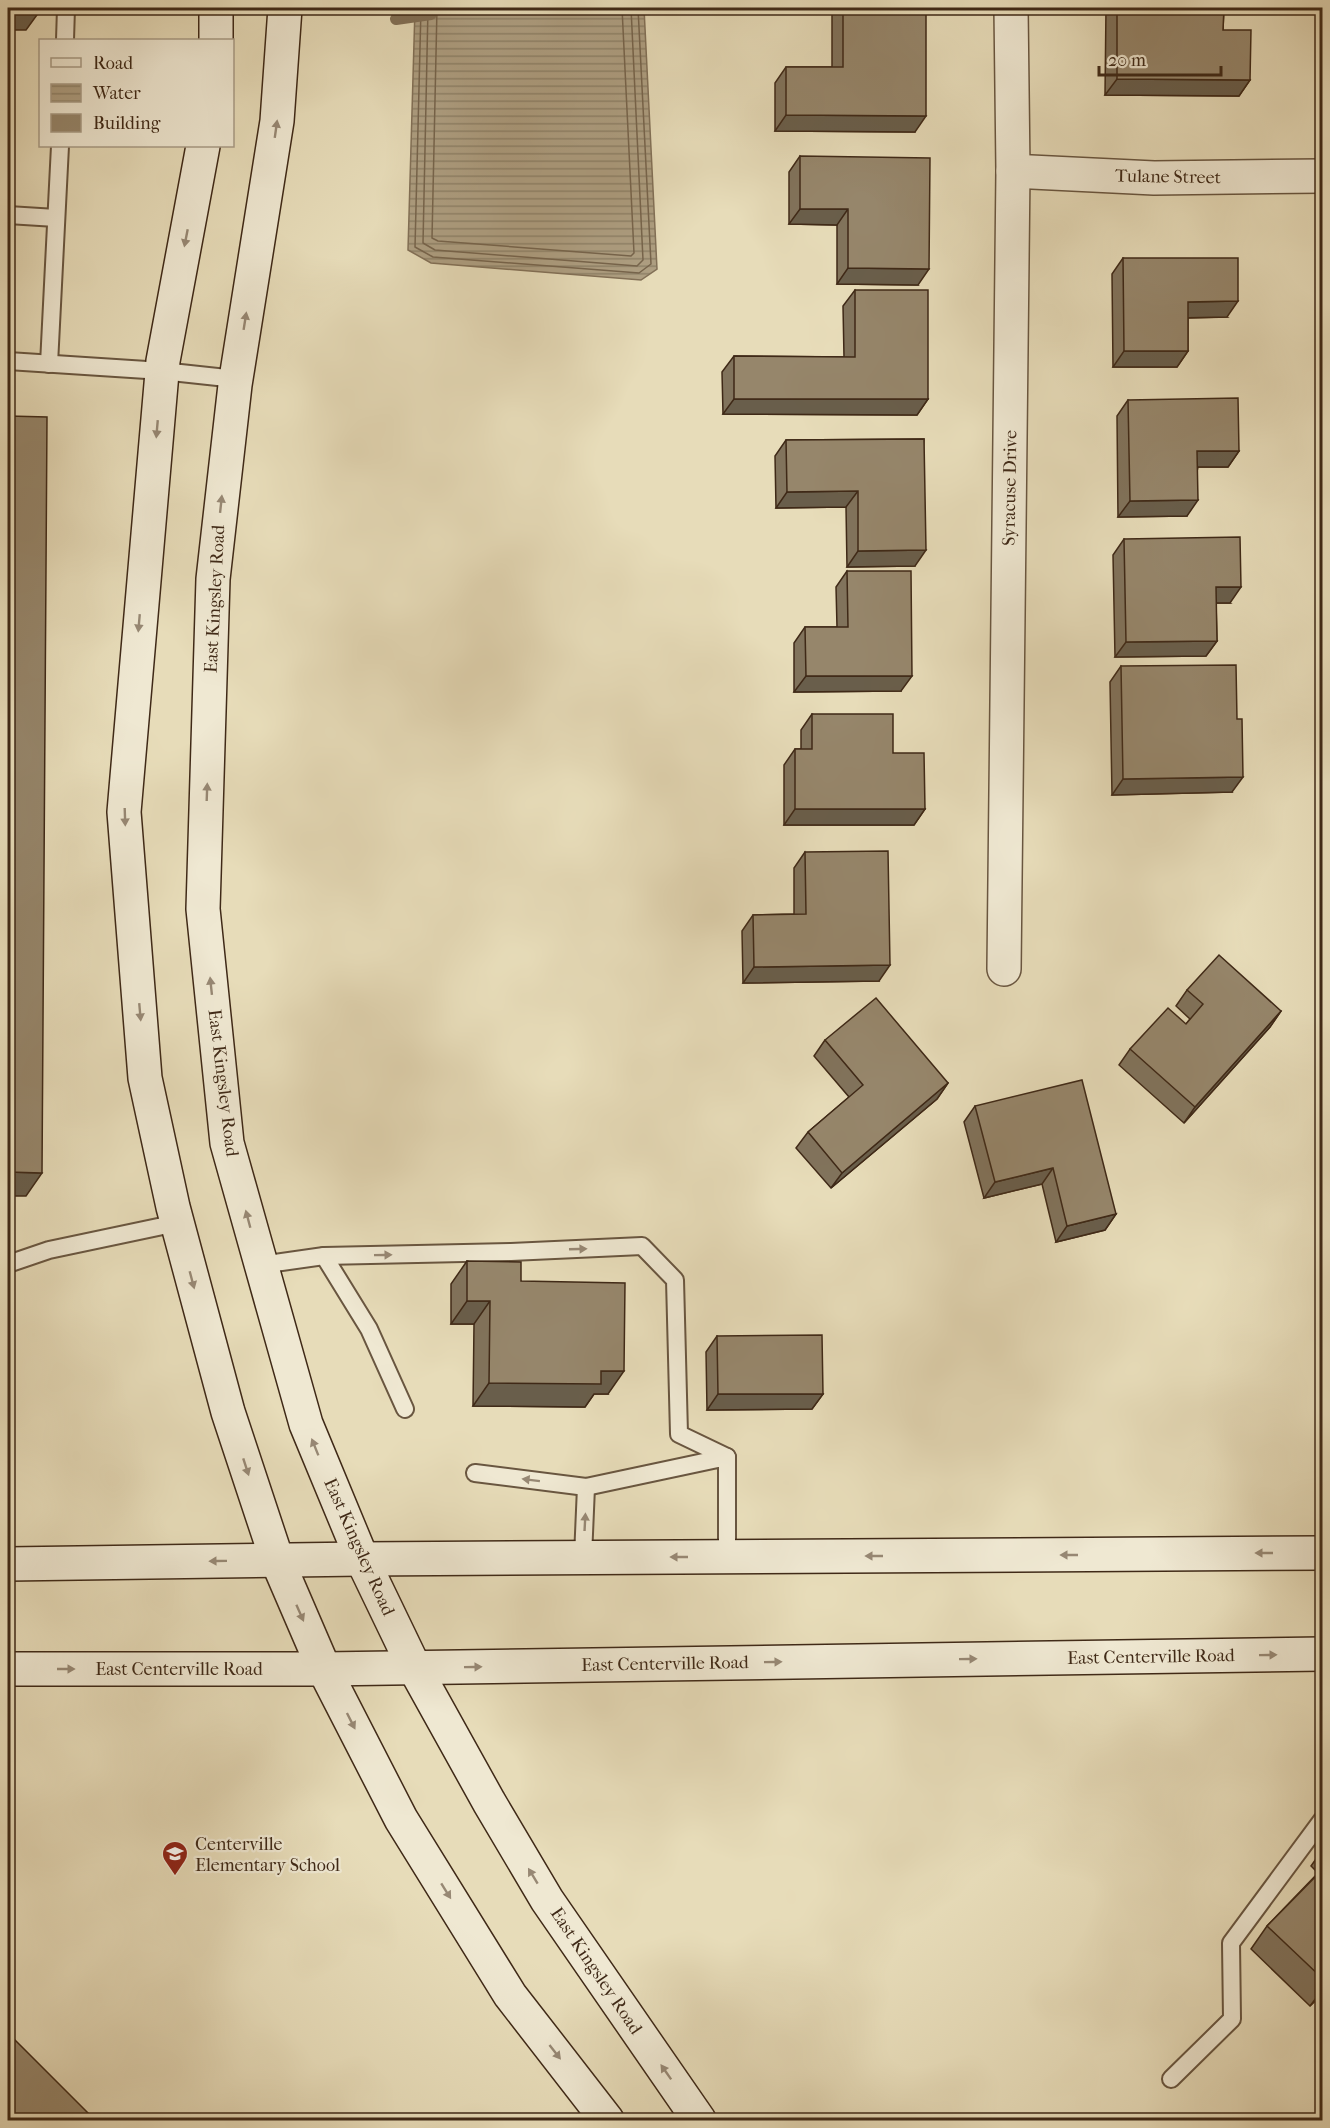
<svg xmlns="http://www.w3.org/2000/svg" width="1330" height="2128" font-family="'IM FELL French Canon',serif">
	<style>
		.water { fill: url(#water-rules); stroke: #827057; stroke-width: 1.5 }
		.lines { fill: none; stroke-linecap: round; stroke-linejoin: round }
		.shore { stroke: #76644c; stroke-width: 1.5 }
		.stream { stroke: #827057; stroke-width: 12 }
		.lane-casing { stroke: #695640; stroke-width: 20 }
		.street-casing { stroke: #695640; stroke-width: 36 }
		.secondary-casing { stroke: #3f2917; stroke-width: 36 }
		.lane { stroke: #efe8d2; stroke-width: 16 }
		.street { stroke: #efe8d2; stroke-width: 33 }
		.secondary { stroke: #efe8d2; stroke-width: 33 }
		.wall { fill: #81735c; stroke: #3f2917; stroke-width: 1.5 }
		.shaded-wall { fill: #695e4b; stroke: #3f2917; stroke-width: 1.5 }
		.building { fill: #96866b; stroke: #3f2917; stroke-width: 1.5 }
		.oneway { fill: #978874 }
		.labels { text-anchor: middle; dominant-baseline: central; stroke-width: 4.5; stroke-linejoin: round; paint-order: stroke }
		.street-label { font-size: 18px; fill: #3f2917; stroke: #efe8d2 }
		.poi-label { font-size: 18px; fill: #3f2917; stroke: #efe8d2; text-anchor: start }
	</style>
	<defs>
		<pattern id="water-rules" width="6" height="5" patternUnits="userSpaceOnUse" patternTransform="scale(1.5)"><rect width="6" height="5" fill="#ae9f82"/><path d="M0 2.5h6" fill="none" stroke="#8f8269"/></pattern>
	</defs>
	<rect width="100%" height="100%" fill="#e7dcb9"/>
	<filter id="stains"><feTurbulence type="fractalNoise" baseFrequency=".00333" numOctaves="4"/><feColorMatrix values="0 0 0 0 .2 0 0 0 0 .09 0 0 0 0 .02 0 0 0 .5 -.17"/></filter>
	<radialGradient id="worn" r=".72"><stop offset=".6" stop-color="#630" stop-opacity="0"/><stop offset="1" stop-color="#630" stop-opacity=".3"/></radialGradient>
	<!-- water -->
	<polygon class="water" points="415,8 644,8 657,269 641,280 431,263 408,250"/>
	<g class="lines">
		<!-- shore -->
		<g class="shore">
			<polyline points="421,8 415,247 433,257 639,273 651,264 638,8"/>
			<polyline points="428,8 423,243 435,250 637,266 643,260 631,8"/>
			<polyline points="437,8 432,238 438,241 631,256 634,253 622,8"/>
		</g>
		<!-- stream -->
		<polyline class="stream" points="396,19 431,14"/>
		<defs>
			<g id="lane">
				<polyline points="65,40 66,8"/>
				<polyline points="8,215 56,218"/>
				<polyline points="8,361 162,371 236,379"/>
				<polyline points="49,364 60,146"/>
				<polyline points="324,1256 511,1252 642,1246 675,1280 679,1434 727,1457"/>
				<polyline points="8,1264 49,1250 177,1223"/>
				<polyline points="261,1265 324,1256 369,1329 405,1409"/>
				<polyline points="475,1473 586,1487 727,1457 727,1557"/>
				<polyline points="583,1557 586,1487"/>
				<polyline points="1171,2079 1232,2019 1231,1943 1322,1820"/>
			</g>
			<g id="street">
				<polyline points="1013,171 1154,178 1322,176"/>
				<polyline points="1004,969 1013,171 1011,8"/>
			</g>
			<g id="secondary">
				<polyline points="216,8 216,40"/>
				<polyline points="285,8 277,121 235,385 213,579 203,909 227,1143 306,1424 362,1559 414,1667 489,1802 547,1900 699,2120"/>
				<polyline points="203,146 163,361 124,812 145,1078 173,1207 228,1412 277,1560 324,1669 401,1819 510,1995 607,2120"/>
				<polyline points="8,1564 362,1559 1322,1553"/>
				<polyline points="8,1669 324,1669 1322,1654"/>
			</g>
		</defs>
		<!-- lane casing -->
		<use href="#lane" class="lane-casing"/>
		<!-- street casing -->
		<use href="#street" class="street-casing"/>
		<!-- secondary casing -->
		<use href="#secondary" class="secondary-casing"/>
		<!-- lane -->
		<use href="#lane" class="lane"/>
		<!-- street -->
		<use href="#street" class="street"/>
		<!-- secondary -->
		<use href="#secondary" class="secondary"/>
	</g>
	<!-- wall -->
	<g class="wall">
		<polygon points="832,8 926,8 915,132 775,131 775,83 786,67 832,67"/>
		<polygon points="1106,8 1224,8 1223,30 1250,80 1239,96 1105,95"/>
		<polygon points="800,156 918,285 837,284 837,225 789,224 789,172"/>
		<polygon points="1123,258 1227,317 1188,318 1188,351 1177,367 1113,367 1112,274"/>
		<polygon points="855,290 928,399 917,415 723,414 722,372 734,356 844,357 843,306"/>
		<polygon points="1128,400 1239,451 1228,467 1198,467 1187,516 1118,517 1117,416"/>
		<polygon points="924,439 915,566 847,567 846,507 776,508 775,456 786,440"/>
		<polygon points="1124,539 1230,603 1216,603 1217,641 1206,656 1115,657 1113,555"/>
		<polygon points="847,571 901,691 794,692 794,643 805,627 837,627 836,587"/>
		<polygon points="1121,666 1232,792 1112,795 1110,682"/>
		<polygon points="812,714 893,753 925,809 914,825 784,825 784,765 795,749 801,749 801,730"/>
		<polygon points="805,852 879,981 743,983 742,931 753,915 794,914 794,868"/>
		<polygon points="1187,990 1281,1011 1270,1027 1184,1123 1119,1065 1130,1049 1186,1024 1190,1019 1176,1006"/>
		<polygon points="825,1040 948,1083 937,1099 831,1188 796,1148 808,1132 849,1097 814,1056"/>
		<polygon points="975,1106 1116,1214 1105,1230 1056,1242 1042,1184 984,1198 964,1122"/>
		<polygon points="467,1261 521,1281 608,1394 594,1394 585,1407 473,1406 474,1324 451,1324 451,1284"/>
		<polygon points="717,1336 823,1394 812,1409 707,1410 706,1352"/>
		<polygon points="1323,1849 1323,1993 1310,2006 1251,1949 1267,1926 1318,1873 1311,1866"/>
	</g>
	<!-- shaded-wall -->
	<g class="shaded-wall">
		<polygon points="8,8 42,8 26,30 8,30"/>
		<polygon points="1117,79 1250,80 1239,96 1105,95"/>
		<polygon points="786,115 926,116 915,132 775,131"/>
		<polygon points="800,209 848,209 837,225 789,224"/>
		<polygon points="848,268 929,269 918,285 837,284"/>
		<polygon points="1238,301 1227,317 1177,318 1188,302"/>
		<polygon points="1124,351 1188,351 1177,367 1113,367"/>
		<polygon points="734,399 928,399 917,415 723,414"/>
		<polygon points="1197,451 1239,451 1228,467 1186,467"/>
		<polygon points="858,491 846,507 776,508 787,492"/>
		<polygon points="1198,500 1187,516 1118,517 1130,501"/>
		<polygon points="926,550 915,566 847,567 858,551"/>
		<polygon points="1216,587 1241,587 1230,603 1205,603"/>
		<polygon points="1217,641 1206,656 1115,657 1126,642"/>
		<polygon points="806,676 912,676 901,691 794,692"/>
		<polygon points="1243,777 1232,792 1112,795 1123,779"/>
		<polygon points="795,809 925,809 914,825 784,825"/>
		<polygon points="890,965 879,981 743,983 754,967"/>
		<polygon points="1281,1011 1270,1027 1184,1123 1195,1107"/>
		<polygon points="948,1083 937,1099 831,1188 842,1173"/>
		<polygon points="1053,1168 1042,1184 984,1198 995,1182"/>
		<polygon points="8,1172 42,1173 26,1196 8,1196"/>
		<polygon points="1116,1214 1105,1230 1056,1242 1067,1226"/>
		<polygon points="467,1301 490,1301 474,1324 451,1324"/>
		<polygon points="601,1371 624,1371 608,1394 594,1394 585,1407 473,1406 489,1383"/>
		<polygon points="718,1394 823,1394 812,1409 707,1410"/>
		<polygon points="1323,1989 1323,1993 1310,2006"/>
	</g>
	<!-- building -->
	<g class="building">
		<polygon points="843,8 926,8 926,116 786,115 786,67 843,67"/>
		<polygon points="1117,8 1224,8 1223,30 1251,30 1250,80 1117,79"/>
		<polygon points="800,156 930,158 929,269 848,268 848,209 800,209"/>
		<polygon points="1123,258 1238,258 1238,301 1188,302 1188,351 1124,351"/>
		<polygon points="855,290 928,290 928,399 734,399 734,356 855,357"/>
		<polygon points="1238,398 1239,451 1197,451 1198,500 1130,501 1128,400"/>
		<polygon points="8,416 47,417 42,1173 8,1172"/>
		<polygon points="924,439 926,550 858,551 858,491 787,492 786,440"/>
		<polygon points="1240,537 1241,587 1216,587 1217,641 1126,642 1124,539"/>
		<polygon points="847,571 911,571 912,676 806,676 805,627 848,627"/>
		<polygon points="1236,665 1237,719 1242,719 1243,777 1123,779 1121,666"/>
		<polygon points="812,714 893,714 893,753 924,753 925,809 795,809 795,749 812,749"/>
		<polygon points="888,851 890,965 754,967 753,915 806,914 805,852"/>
		<polygon points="1219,955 1281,1011 1195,1107 1130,1049 1168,1008 1186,1024 1203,1004 1187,990"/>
		<polygon points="876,998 948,1083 842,1173 808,1132 863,1085 825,1040"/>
		<polygon points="1082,1080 1116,1214 1067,1226 1053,1168 995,1182 975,1106"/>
		<polygon points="467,1261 521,1262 521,1281 625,1283 624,1371 601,1371 601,1384 489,1383 490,1301 467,1301"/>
		<polygon points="822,1335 823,1394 718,1394 717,1336"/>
		<polygon points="1323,1869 1323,1979 1267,1926"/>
		<polygon points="8,2033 96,2121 8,2121"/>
	</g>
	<!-- one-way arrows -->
	<defs><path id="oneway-solid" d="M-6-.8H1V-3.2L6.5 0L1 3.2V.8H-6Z" transform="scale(1.5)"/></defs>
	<g class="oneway">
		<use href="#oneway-solid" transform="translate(276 129) rotate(-82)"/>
		<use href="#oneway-solid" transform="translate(186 238) rotate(101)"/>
		<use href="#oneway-solid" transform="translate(245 321) rotate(-81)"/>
		<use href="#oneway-solid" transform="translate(157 429) rotate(95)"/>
		<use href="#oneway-solid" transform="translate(221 504) rotate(-84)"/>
		<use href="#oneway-solid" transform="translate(139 623) rotate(95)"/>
		<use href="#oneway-solid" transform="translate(207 792) rotate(-88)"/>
		<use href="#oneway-solid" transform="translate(125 817) rotate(88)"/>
		<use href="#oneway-solid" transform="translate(211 986) rotate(-96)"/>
		<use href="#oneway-solid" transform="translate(140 1012) rotate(85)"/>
		<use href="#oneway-solid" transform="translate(248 1219) rotate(-105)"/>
		<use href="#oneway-solid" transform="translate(578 1249) rotate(-2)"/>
		<use href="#oneway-solid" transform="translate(383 1255) rotate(-1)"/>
		<use href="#oneway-solid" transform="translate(192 1280) rotate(75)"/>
		<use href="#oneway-solid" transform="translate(315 1447) rotate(-112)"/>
		<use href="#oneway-solid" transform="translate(246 1467) rotate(72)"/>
		<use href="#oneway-solid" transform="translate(531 1480) rotate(-173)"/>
		<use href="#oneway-solid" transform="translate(585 1522) rotate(-87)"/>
		<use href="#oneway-solid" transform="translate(1264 1553) rotate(180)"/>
		<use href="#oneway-solid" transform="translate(1069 1555) rotate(180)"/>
		<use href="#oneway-solid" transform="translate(874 1556) rotate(180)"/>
		<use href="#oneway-solid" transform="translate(679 1557) rotate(180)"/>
		<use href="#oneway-solid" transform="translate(218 1561) rotate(179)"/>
		<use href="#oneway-solid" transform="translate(300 1613) rotate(66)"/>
		<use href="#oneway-solid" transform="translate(1268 1655) rotate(-1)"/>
		<use href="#oneway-solid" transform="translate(968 1659) rotate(-1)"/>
		<use href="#oneway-solid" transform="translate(773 1662) rotate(-1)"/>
		<use href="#oneway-solid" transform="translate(473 1667) rotate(-1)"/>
		<use href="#oneway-solid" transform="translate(66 1669)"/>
		<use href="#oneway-solid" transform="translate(351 1721) rotate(63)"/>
		<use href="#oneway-solid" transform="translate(533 1876) rotate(-121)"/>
		<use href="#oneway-solid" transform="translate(446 1891) rotate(58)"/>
		<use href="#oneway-solid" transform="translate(555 2052) rotate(52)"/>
		<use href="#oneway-solid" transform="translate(666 2072) rotate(-125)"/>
	</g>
	<!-- icons -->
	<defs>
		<symbol id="school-pin" viewBox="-11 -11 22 30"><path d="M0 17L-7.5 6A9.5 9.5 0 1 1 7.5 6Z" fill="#8f2418" stroke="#efe8d2"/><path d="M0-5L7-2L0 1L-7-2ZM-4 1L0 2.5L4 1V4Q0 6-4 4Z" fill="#fff"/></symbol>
	</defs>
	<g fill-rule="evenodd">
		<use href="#school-pin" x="160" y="1839" width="30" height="40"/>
	</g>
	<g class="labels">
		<!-- street labels -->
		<g class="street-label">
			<text transform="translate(1168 177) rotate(1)">Tulane Street</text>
			<text transform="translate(1010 488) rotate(-89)">Syracuse Drive</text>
			<text transform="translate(215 599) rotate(-87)">East Kingsley Road</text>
			<text transform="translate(223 1083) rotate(83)">East Kingsley Road</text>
			<text transform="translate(359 1547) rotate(66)">East Kingsley Road</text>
			<text transform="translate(1151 1657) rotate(-1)">East Centerville Road</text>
			<text transform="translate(665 1664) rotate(-1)">East Centerville Road</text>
			<text x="179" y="1669">East Centerville Road</text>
			<text transform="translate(596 1971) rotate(56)">East Kingsley Road</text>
		</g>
		<!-- poi labels -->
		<g class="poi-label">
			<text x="195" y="1844">Centerville<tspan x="195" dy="21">Elementary School</tspan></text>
		</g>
	</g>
	<!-- margin -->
	<rect width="1330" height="2128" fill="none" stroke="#e7dcb9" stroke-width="30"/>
	<rect x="9" y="9" width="1312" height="2110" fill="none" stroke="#3f2917" stroke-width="3"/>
	<rect x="15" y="15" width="1300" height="2098" fill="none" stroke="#3f2917" stroke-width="1.5"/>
	<!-- legend -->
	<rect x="39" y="39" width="195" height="108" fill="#efe8d2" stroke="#a99c87" stroke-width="1.5"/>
	<rect x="51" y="58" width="30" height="9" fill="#efe8d2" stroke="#a99c87" stroke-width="1.5"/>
	<text x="93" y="69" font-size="18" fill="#3f2917">Road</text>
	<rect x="51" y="84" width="30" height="18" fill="url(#water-rules)" stroke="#a99c87" stroke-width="1.5"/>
	<text x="93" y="99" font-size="18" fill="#3f2917">Water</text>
	<rect x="51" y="114" width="30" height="18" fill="#96866b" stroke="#a99c87" stroke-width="1.5"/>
	<text x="93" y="129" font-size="18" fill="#3f2917">Building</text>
	<!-- scale -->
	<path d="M1099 66v9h122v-9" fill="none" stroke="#3f2917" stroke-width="3"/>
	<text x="1108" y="66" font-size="18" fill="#3f2917" stroke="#efe8d2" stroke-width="4.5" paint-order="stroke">20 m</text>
	<rect width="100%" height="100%" filter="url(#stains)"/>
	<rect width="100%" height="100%" fill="url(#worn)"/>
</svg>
